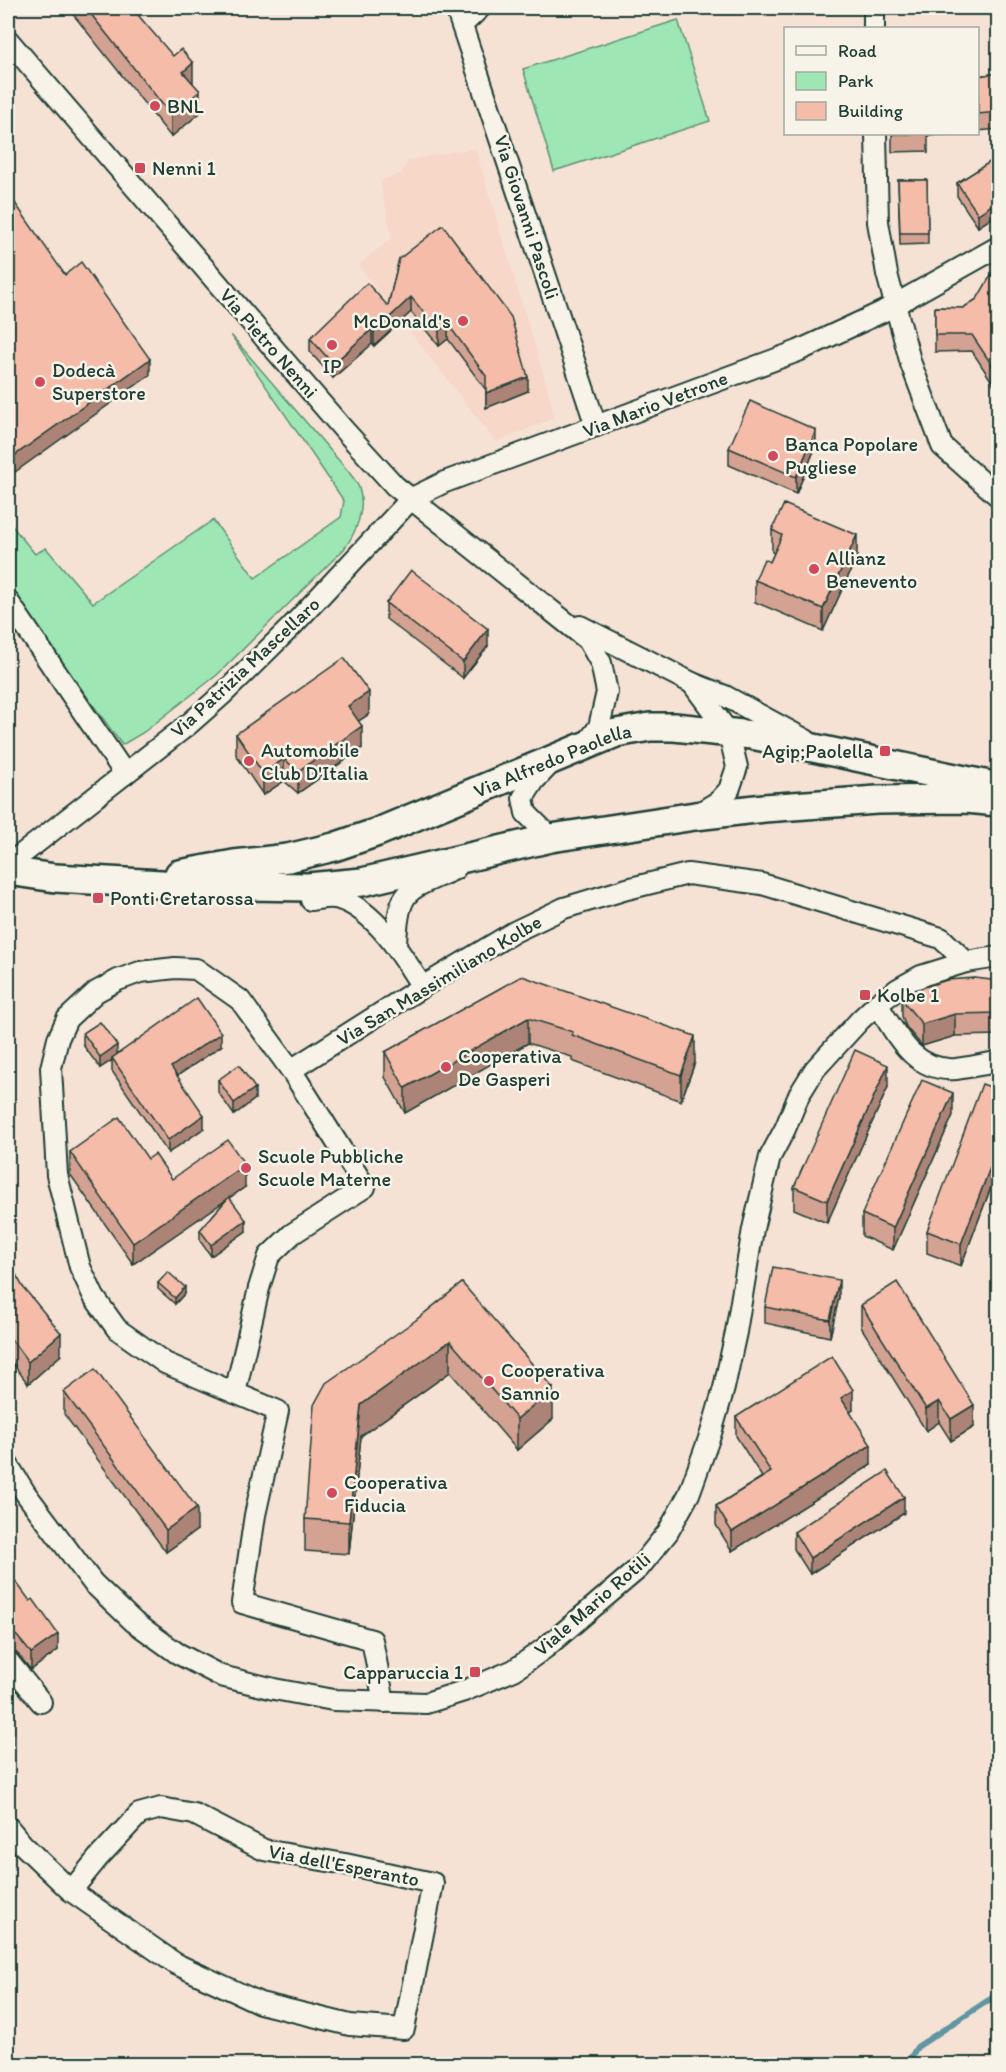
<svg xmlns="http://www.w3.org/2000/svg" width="1006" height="2072" font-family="Itim,sans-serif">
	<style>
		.built { fill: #f6d7c8 }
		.green { fill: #9ee6b4; stroke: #5e9274; stroke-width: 1.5 }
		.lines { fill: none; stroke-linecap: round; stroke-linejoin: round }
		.stream { stroke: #5f96a1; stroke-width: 6 }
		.minor-casing { stroke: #1f3d34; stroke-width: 24 }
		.secondary-casing { stroke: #1f3d34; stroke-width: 32 }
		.minor { stroke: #f7f3e8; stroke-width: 20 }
		.secondary { stroke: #f7f3e8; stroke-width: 27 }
		.wall { fill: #d3a292; stroke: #1f3d34; stroke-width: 1.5 }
		.shaded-wall { fill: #ac8477; stroke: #1f3d34; stroke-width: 1.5 }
		.building { fill: #f5bcaa; stroke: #1f3d34; stroke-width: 1.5 }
		.poi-dot { fill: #d1495b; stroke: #f7f3e8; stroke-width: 2 }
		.labels { text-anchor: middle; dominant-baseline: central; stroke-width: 5; stroke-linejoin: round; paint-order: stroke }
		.poi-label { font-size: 20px; fill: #1f3d34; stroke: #f7f3e8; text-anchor: start }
		.street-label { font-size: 20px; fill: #1f3d34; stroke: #f7f3e8 }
	</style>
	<rect width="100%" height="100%" fill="#f6e2d5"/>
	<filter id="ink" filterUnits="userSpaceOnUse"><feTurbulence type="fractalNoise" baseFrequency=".0167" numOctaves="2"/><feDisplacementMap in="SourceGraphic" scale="12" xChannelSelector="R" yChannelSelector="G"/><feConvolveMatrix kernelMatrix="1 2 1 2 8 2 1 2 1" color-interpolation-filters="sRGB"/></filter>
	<g filter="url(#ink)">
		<!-- built -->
		<polygon class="built" points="475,148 547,386 554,418 496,442 358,265 392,238 380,181 401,174 408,160"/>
		<!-- green -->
		<g class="green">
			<polygon points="678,20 710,121 554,171 523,69"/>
			<path d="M231,335L348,471C352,476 357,482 359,488C366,509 356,533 344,549L217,675L144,732L122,745L8,587V521L35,554L46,548L93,603L213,520L255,578L341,517L344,501Z"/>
		</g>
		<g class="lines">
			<!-- stream -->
			<polyline class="stream" points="907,2064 917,2047 998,1994"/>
			<defs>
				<g id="minor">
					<polyline points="456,8 596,426"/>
					<polyline points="874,8 874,28"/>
					<polyline points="462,25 480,8"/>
					<polyline points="8,40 344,430 395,486 588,640 601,663 607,692 599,727 584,747"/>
					<polyline points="876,134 878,222 887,274 911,364 942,446 998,496"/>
					<polyline points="8,601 125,774"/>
					<polyline points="580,626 692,683 729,733 737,767 729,790 719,801 699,813"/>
					<polyline points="692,683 725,696 806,740"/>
					<polyline points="550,764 534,781 523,798 526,813 551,838"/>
					<polyline points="8,865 189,724 223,694 291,627 412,498 445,482 798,351 882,312 998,247"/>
					<path d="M311,900C319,899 331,896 339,899C375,910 403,956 422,987"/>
					<path d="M396,945C398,887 407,891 455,869"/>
					<polygon points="175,968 196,969 240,1000 291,1070 365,1187 292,1234 269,1256 259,1288 235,1393 165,1363 117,1329 94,1297 80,1267 57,1175 51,1068 58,1039 67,1019 96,992 118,980 140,972"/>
					<path d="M877,1004C897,1035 913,1072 956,1069C970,1067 984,1064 998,1062"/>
					<polyline points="291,1070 422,987 514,932 564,908 627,889 688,874 762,884 941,938 966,962"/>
					<polyline points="235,1393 278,1411 255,1515 242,1603 372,1640 384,1702"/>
					<polyline points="8,1465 26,1494 93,1583 134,1622 177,1653 221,1676 274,1689 333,1700 426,1703 464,1691 514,1670 545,1648 639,1568 668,1532 689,1494 711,1433 724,1388 736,1332 753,1229 770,1157 785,1129 799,1095 815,1069 860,1020 877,1004 898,989 921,976 966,962 998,957"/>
					<polyline points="8,1661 41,1702"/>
					<polyline points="8,1827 23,1845 71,1891 176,1964 260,2003 350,2025 404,2029 433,1883 345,1864 264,1850 194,1814 161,1808 139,1814 98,1858 71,1891"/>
				</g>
				<g id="secondary">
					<polyline points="8,871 55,878 179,885 308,887 362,882 551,838 695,816 764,808 877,800 966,799 998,802"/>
					<path id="s1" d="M179,874L234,864L288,858L334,847L378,832L616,733L650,727H674L752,735L998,787"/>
				</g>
			</defs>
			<!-- minor casing -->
			<use href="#minor" class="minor-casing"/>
			<!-- secondary casing -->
			<use href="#secondary" class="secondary-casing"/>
			<!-- minor -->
			<use href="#minor" class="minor"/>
			<!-- secondary -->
			<use href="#secondary" class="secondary"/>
		</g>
		<!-- wall -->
		<g class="wall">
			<polygon points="68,8 132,8 193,84 200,113 171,137"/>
			<polygon points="999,73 999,129 978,131 978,76"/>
			<polygon points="892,134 953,134 928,136 928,154 927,151 892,152"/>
			<polygon points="999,156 999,213 978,227 957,196 957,183"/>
			<polygon points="898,180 927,180 928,244 900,245"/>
			<polygon points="399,259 528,391 486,408 486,390 448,339 439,346 411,312 374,346 372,344 333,378 310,352 310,338 388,306"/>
			<polygon points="999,272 996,388 972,351 935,352 935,307 963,308 977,299"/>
			<polygon points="816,446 796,494 729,465 729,448"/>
			<polygon points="772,530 857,557 823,631 755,602 755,580 770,562 774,553 772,552"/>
			<polygon points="386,603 488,646 463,678 386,619"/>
			<polygon points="369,714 358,721 362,748 298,793 284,781 263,795 236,755 236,734"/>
			<polygon points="522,976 695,1062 681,1101 572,1061 572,1057 528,1043 405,1113 385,1077 385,1052"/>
			<polygon points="999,981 999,1035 955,1036 922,1046 906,1027 902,1016 902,994"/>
			<polygon points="83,1033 117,1054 221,1046 177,1076 204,1128 168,1153 112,1071 112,1060 100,1068 83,1045"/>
			<polygon points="218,1080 255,1099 234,1115 218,1092"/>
			<polygon points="888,1087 827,1223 794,1209 794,1187"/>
			<polygon points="999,1090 999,1166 961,1266 927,1253 927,1231"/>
			<polygon points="953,1115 893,1250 862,1236 862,1214"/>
			<polygon points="70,1152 148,1159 172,1179 245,1187 229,1198 246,1231 211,1256 200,1241 200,1230 228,1198 133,1264 70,1174"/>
			<polygon points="8,1256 11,1266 61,1355 28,1384 8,1357"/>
			<polygon points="158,1283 185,1293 175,1304 158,1289"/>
			<polygon points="462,1283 553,1419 517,1450 450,1372 361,1436 349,1554 305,1551 305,1519 416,1320"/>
			<polygon points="839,1297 830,1337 765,1323 765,1307"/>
			<polygon points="861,1305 974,1427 951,1441 939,1422 926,1431 861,1327"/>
			<polygon points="64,1392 197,1530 166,1552 64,1414"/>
			<polygon points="853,1410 850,1412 871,1465 732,1551 716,1525 716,1506 762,1477 736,1436 736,1417"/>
			<polygon points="904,1513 810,1574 794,1549 794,1532"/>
			<polygon points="8,1571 58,1650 31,1670 17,1653 12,1650 8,1650"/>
		</g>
		<!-- shaded-wall -->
		<g class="shaded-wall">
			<polygon points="193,63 193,85 183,72"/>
			<polygon points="200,91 200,113 171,137 171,115"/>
			<polygon points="999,200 999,213 978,227 978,214"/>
			<polygon points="411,297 411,312 374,346 374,332"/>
			<polygon points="448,324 448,339 439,346 439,331"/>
			<polygon points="372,329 372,344 333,378 333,364"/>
			<polygon points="150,359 150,375 8,477 8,460"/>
			<polygon points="999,370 999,386 996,388 996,371"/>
			<polygon points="528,377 528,391 486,408 486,393"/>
			<polygon points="816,430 816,446 796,494 796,477"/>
			<polygon points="857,535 857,557 823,631 823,609"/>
			<polygon points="488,629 488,646 463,678 463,662"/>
			<polygon points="369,692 369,714 348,728 348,706"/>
			<polygon points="362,726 362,748 298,793 298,771"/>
			<polygon points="284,759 284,781 263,795 263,773"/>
			<polygon points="9,946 9,963 8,967 8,951"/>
			<polygon points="955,1014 955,1036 922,1046 922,1024"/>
			<polygon points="528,1018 528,1043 405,1113 405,1088"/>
			<polygon points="221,1033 221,1046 171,1080 171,1067"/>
			<polygon points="695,1036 695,1062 681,1101 681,1075"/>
			<polygon points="117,1045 117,1056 112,1058 112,1060 100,1068 100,1057"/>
			<polygon points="888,1065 888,1087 827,1223 827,1201"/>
			<polygon points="255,1088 255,1099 234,1115 234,1103"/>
			<polygon points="953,1093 953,1115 893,1250 893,1228"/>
			<polygon points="204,1115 204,1128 168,1153 168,1140"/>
			<polygon points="999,1144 999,1166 961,1266 961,1244"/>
			<polygon points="245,1165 245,1187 133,1264 133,1243"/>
			<polygon points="246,1220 246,1231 211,1256 211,1245"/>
			<polygon points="839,1280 839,1297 830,1337 830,1320"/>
			<polygon points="185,1287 185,1293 175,1304 175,1298"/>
			<polygon points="61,1333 61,1355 28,1384 28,1362"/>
			<polygon points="450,1341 450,1372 361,1436 349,1554 349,1522 361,1405"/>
			<polygon points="553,1388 553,1419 517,1450 517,1419"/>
			<polygon points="853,1390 853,1410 841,1418 841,1398"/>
			<polygon points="939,1401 939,1422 926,1431 926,1409"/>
			<polygon points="974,1405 974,1427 951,1441 951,1419"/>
			<polygon points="871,1445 871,1465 732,1551 732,1532"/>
			<polygon points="904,1497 904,1513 810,1574 810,1558"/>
			<polygon points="197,1508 197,1530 166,1552 166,1530"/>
			<polygon points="58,1634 58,1650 31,1670 31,1653"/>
			<polygon points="13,1724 13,1745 8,1749 8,1728"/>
		</g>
		<!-- building -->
		<g class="building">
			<polygon points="86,8 132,8 173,56 181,49 193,63 183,72 200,91 171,115"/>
			<polygon points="999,73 999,112 978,114 978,76"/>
			<polygon points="999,156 999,200 978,214 957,183"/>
			<polygon points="898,180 927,180 928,233 900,233"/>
			<polygon points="8,193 65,275 81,262 150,359 8,460"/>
			<polygon points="443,225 511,317 528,377 486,393 486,376 448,324 439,331 411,297 374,332 372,329 333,364 310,338 367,283 388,306 399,259"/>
			<polygon points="994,270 999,272 999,370 996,371 972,335 935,335 935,307 963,308 977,299"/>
			<polygon points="750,401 816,430 796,477 729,448"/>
			<polygon points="784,504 857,535 823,609 755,580 764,559 770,562 782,535 772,530"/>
			<polygon points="411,570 488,629 463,662 386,603"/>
			<polygon points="344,658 369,692 348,706 362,726 298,771 284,759 263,773 236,734"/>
			<polygon points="522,976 695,1036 681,1075 572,1035 573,1032 528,1018 405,1088 385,1052"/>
			<polygon points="975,978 999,981 999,1013 955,1014 922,1024 906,1005 902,994 947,980"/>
			<polygon points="197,998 221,1033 171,1067 204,1115 168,1140 112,1058"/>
			<polygon points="100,1022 117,1045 100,1057 83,1033"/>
			<polygon points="855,1050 888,1065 827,1201 794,1187"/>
			<polygon points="239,1065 255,1088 234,1103 218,1080"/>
			<polygon points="922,1080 953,1093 893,1228 862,1214"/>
			<polygon points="982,1084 999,1090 999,1144 961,1244 927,1231"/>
			<polygon points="119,1117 148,1159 155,1154 172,1179 228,1140 245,1165 133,1243 70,1152"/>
			<polygon points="229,1197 246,1220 211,1245 200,1230"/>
			<polygon points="8,1256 11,1266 23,1287 61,1333 28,1362 8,1335"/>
			<polygon points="773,1267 839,1280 830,1320 765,1307"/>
			<polygon points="168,1272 185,1287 175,1298 158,1283"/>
			<polygon points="897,1282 974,1405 951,1419 939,1401 926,1409 861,1305"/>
			<polygon points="462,1283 553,1388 517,1419 450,1341 361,1405 349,1522 305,1519 314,1405 326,1383 416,1320"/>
			<polygon points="832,1356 853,1390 841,1398 871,1445 732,1532 716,1506 771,1472 736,1417"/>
			<polygon points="95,1369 197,1508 166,1530 64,1392"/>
			<polygon points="887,1471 904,1497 810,1558 794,1532"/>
			<polygon points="8,1571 30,1601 33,1599 58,1634 31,1653 17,1636 12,1633 8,1633"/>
			<polygon points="8,1716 13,1724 8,1728"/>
		</g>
	</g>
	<!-- markers -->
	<g class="poi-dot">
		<circle cx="155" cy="106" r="6"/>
		<rect x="134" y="162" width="12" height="12" rx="3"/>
		<circle cx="463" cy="321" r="6"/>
		<circle cx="332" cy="345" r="6"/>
		<circle cx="40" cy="382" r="6"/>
		<circle cx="773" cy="456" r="6"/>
		<circle cx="814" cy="569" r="6"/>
		<rect x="879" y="745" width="12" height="12" rx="3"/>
		<circle cx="249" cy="761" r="6"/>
		<rect x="92" y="892" width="12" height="12" rx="3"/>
		<rect x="859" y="989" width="12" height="12" rx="3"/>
		<circle cx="446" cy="1067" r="6"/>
		<circle cx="246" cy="1168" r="6"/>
		<circle cx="489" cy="1381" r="6"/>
		<circle cx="332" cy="1493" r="6"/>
		<rect x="469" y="1666" width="12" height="12" rx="3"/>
	</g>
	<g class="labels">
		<!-- poi labels -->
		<g class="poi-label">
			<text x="167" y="106">BNL</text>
			<text x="152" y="168">Nenni 1</text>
			<text x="451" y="321" text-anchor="end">McDonald's</text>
			<text x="332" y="366" text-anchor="middle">IP</text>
			<text x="52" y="370">Dodecà<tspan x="52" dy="23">Superstore</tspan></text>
			<text x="785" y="444">Banca Popolare<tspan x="785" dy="23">Pugliese</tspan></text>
			<text x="826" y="558">Allianz<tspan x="826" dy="23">Benevento</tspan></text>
			<text x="261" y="750">Automobile<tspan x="261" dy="23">Club D'Italia</tspan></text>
			<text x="873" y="751" text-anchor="end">Agip;Paolella</text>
			<text x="110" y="898">Ponti Cretarossa</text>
			<text x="877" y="995">Kolbe 1</text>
			<text x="458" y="1056">Cooperativa<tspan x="458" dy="23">De Gasperi</tspan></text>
			<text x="258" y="1156">Scuole Pubbliche<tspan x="258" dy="23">Scuole Materne</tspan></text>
			<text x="501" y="1370">Cooperativa<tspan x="501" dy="23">Sannio</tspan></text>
			<text x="344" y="1482">Cooperativa<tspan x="344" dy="23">Fiducia</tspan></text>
			<text x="463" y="1672" text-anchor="end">Capparuccia 1</text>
		</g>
		<!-- street labels -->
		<g class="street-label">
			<text transform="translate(527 217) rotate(72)">Via Giovanni Pascoli</text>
			<text transform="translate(269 343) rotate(49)">Via Pietro Nenni</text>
			<text transform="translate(655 404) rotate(-21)">Via Mario Vetrone</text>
			<text transform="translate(245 667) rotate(-43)">Via Patrizia Mascellaro</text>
			<text stroke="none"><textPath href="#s1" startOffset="393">Via Alfredo Paolella</textPath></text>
			<text transform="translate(439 980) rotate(-31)">Via San Massimiliano Kolbe</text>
			<text transform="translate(592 1604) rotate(-41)">Viale Mario Rotili</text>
			<text transform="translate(344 1865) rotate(11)">Via dell'Esperanto</text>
		</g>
	</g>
	<!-- margin -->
	<rect width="1006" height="2072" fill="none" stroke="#f7f3e8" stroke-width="30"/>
	<rect x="15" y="15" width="976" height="2042" fill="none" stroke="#1f3d34" stroke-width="2" filter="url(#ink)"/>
	<!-- legend -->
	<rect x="784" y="27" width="195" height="108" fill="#f7f3e8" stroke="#a1aaa0" stroke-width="1.5"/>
	<rect x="796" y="46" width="30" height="9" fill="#f7f3e8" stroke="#a1aaa0" stroke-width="1.5"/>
	<text x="838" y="57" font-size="18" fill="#1f3d34">Road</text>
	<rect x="796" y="72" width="30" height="18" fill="#9ee6b4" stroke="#a1aaa0" stroke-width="1.5"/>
	<text x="838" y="87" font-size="18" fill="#1f3d34">Park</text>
	<rect x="796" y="102" width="30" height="18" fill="#f5bcaa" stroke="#a1aaa0" stroke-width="1.5"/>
	<text x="838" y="117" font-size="18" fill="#1f3d34">Building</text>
</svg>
